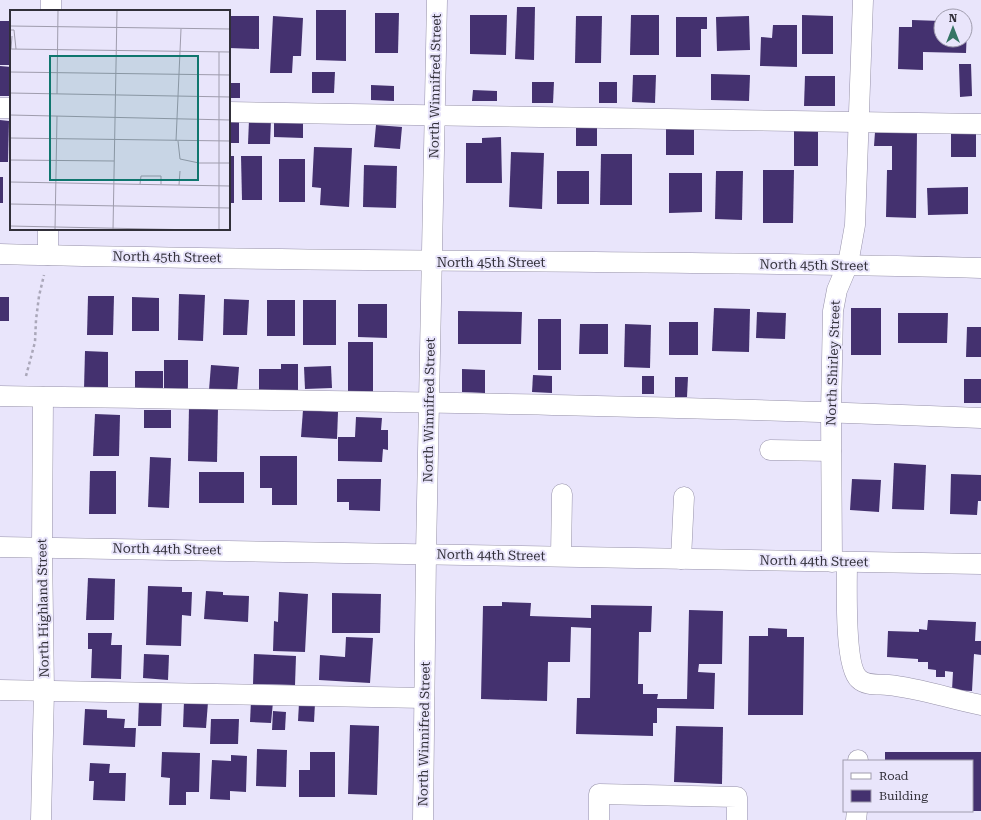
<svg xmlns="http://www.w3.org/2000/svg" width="981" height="820" font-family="'Roboto Serif',serif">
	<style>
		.building { fill: #44316f }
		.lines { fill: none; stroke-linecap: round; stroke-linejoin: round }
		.minor-casing { stroke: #9691a9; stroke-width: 21 }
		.path { stroke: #aaa7b9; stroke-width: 2.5; stroke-dasharray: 3 3; stroke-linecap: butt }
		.minor { stroke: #fff; stroke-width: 20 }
		.labels { text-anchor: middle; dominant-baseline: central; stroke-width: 4; stroke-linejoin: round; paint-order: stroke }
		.street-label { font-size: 13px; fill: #312f39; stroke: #e9e5fb }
		.inset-road { fill: none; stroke: #9f9cad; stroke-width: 1 }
		.view { fill: #0f766e; fill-opacity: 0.15; stroke: #0f766e; stroke-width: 2 }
		.inset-edge { fill: none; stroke: #312f39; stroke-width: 2 }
	</style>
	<rect width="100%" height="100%" fill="#e9e5fb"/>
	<!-- building -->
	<g class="building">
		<polygon points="517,7 535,7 534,60 515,59"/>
		<polygon points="316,10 346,10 346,61 316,60"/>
		<polygon points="375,13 399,13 398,53 375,53"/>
		<polygon points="470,15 507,15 506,55 470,54"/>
		<polygon points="631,15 659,15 659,55 630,55"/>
		<polygon points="802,15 833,16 833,54 802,54"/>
		<polygon points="229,16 259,16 259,49 229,48"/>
		<polygon points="273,16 303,18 301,56 293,56 292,73 270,73"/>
		<polygon points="576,16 602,16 601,63 575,63"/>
		<polygon points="749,16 750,50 717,51 716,17"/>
		<polygon points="676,17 707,17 707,29 701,29 701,57 676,57"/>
		<polygon points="912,20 941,21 941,40 965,40 965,29 967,29 966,53 923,52 923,70 898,69 899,27 912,27"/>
		<polygon points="0,21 10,21 9,65 0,65"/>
		<polygon points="773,25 797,25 797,67 760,66 761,37 772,38"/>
		<polygon points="959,64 971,64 972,96 960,97"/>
		<polygon points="0,66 11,67 11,96 0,96"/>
		<polygon points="312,72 335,72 334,93 312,93"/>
		<polygon points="711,74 750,75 749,101 711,100"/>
		<polygon points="633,75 656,75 655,103 632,102"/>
		<polygon points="805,76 835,76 835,106 804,106"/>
		<polygon points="532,82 554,82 553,103 532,103"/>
		<rect x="599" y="82" width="18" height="21"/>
		<rect x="229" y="83" width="11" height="15"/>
		<polygon points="371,85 394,86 394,101 371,100"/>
		<polygon points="473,90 497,91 497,101 472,101"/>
		<polygon points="274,118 303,119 303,138 274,137"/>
		<polygon points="0,120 9,121 8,162 0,162"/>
		<rect x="229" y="120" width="10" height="23"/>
		<polygon points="249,120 271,120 270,144 248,144"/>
		<polygon points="376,125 402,127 400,149 374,147"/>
		<rect x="576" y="127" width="21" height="19"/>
		<polygon points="818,127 818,166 794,166 794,128"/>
		<rect x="666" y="129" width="28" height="26"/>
		<polygon points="875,132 917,132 916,218 886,217 887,170 892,170 892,146 874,146"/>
		<rect x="951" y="132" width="25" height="25"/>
		<polygon points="501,137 502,183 466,183 466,143 482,143 482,138"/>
		<polygon points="314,147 352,148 349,207 320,205 321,188 312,187"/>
		<polygon points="511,152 544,153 542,209 509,207"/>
		<polygon points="601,154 632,154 632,205 600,205"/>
		<rect x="229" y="156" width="5" height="47"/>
		<polygon points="241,156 262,156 262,200 242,200"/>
		<rect x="279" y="159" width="26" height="43"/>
		<polygon points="364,165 397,166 396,208 363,207"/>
		<polygon points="763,170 794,170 793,223 763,223"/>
		<rect x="557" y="171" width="32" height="33"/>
		<polygon points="716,171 743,171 742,220 715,219"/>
		<polygon points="669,173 702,173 702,212 669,213"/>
		<rect x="0" y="177" width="3" height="26"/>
		<polygon points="968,187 968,214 928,215 927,188"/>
		<polygon points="179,294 205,295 203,341 178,340"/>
		<polygon points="88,296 114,296 113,335 87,335"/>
		<rect x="0" y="297" width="9" height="24"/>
		<polygon points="132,297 159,298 159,331 132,331"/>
		<polygon points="224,299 249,300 247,335 223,335"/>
		<rect x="267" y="300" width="28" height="36"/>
		<rect x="303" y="300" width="33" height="45"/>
		<polygon points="358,304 387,304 387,338 358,337"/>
		<polygon points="714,308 750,309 749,352 712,351"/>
		<rect x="851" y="308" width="30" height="47"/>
		<polygon points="458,311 522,312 521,344 458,344"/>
		<polygon points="757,312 786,313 785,339 756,338"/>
		<polygon points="898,313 948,313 947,343 898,343"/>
		<rect x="538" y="319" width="23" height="51"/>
		<rect x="669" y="322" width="29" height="33"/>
		<polygon points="580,324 608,324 608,354 579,354"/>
		<polygon points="625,324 651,325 650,368 624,367"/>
		<polygon points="967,327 981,327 981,357 966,357"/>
		<rect x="348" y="342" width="25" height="50"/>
		<polygon points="85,351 108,352 108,390 84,389"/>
		<rect x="164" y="360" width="24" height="31"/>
		<polygon points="281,364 298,364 298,390 259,390 259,369 281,369"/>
		<polygon points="211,365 239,367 237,392 209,390"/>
		<polygon points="331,366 332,388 305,389 304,367"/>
		<polygon points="462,369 485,370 485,393 462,392"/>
		<rect x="135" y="371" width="28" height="20"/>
		<polygon points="533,375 552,376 552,393 532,392"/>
		<rect x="642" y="376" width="12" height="18"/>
		<polygon points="675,377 688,377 687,397 675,397"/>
		<rect x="964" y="379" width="17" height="24"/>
		<polygon points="189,406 218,407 217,462 188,461"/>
		<rect x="144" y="410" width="27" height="18"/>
		<polygon points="303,410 338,412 337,439 301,437"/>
		<polygon points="95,414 120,415 119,456 93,456"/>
		<polygon points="356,417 382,418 381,430 388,430 388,450 383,449 382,462 338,461 338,437 355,437"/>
		<polygon points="260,456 297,456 297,505 272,505 272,488 260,488"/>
		<polygon points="150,457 171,458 169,508 148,507"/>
		<polygon points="894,463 926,465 924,510 892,509"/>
		<polygon points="90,471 116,471 116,514 89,514"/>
		<rect x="199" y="472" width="45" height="31"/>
		<polygon points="951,474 981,475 981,501 978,501 977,515 950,514"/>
		<polygon points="337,479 381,479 380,511 349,510 349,502 337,502"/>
		<polygon points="852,479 881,480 879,512 850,510"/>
		<polygon points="88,578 115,579 114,620 86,620"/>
		<polygon points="148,586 182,587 182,592 192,592 191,616 182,615 181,646 146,645"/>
		<polygon points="206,591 223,592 223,595 249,596 248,622 204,619"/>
		<polygon points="279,592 308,594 305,652 273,651 274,621 278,622"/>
		<polygon points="332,593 381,594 380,633 332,633"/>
		<polygon points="502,602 531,603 530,616 591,618 591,605 652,606 651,632 639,632 638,684 643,684 643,694 658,694 657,699 687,699 689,610 723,611 722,664 699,664 698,672 715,673 714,709 657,708 657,723 653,723 653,736 576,734 577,698 590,698 591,628 571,627 570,662 548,662 547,701 481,699 483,606 502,606"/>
		<polygon points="928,620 976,622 975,641 981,641 981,655 974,654 972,691 952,690 953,672 945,671 945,677 936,677 936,670 928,669 928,662 918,662 918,659 887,657 888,631 919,632 919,629 927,630"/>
		<polygon points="768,628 787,629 787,637 804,637 803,715 748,715 749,636 768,636"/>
		<polygon points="88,633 112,633 111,645 122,645 121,679 91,678 92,649 88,649"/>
		<polygon points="346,637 373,638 370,683 319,680 320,655 345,657"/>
		<polygon points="144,654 169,655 168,680 143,678"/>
		<polygon points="254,654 296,656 295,685 253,684"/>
		<polygon points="139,700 162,701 161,726 138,726"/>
		<polygon points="184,701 208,702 206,728 183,727"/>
		<polygon points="251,701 273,702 271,723 250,722"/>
		<polygon points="299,703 315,703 314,722 298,721"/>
		<polygon points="85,709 107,710 107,718 125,719 124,728 136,728 135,747 83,745"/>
		<polygon points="273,711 286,712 285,730 272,730"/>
		<polygon points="211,719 239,719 238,744 210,744"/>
		<polygon points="350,725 379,726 377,795 348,794"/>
		<polygon points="676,726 723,727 722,784 674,782"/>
		<polygon points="257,749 287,750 286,787 256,786"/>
		<polygon points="162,752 200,753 199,792 186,792 186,805 169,805 170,778 161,777"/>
		<polygon points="310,752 335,752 335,797 299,797 299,770 310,770"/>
		<polygon points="885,752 981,752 981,811 972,811 972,761 885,761"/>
		<polygon points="231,755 247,756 246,792 230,791 230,800 210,799 212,760 231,761"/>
		<polygon points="90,763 110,764 109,773 126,773 125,801 93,800 94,781 89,781"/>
	</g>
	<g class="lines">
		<defs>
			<g id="minor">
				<polyline points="51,11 51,0"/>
				<polyline points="0,108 11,108"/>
				<polyline points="229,112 981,124"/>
				<path d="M0,254C327,263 654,259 981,268"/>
				<polyline points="48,255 48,229"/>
				<path d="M0,396C327,401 654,404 981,418"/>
				<polyline points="770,450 831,451"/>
				<polyline points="0,547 981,564"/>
				<polyline points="561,556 562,494"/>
				<polyline points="681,559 684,497"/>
				<polyline points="832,562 831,412 833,311 837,290 848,264 855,225 863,0"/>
				<path d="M847,562C847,584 844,666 859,679C866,686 879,684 888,685C920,688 950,699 981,705"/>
				<polyline points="0,690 424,698"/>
				<polyline points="858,761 858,760"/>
				<polyline points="41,820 44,691 42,547 43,397"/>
				<polyline points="423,820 426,553 437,0"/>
				<polyline points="599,820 599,794 737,797 737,820"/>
				<polyline points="856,820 857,811"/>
			</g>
		</defs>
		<!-- minor casing -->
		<use href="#minor" class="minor-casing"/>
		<!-- path -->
		<polyline class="path" points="26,376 35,342 36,320 39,296 44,275"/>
		<!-- minor -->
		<use href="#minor" class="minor"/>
	</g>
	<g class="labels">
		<!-- street labels -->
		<g class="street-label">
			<text transform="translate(435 86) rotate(-89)">North Winnifred Street</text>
			<text transform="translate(167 257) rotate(1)">North 45th Street</text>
			<text x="491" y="262">North 45th Street</text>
			<text transform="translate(814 265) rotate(1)">North 45th Street</text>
			<text transform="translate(833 363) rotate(-88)">North Shirley Street</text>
			<text transform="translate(429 410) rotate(-89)">North Winnifred Street</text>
			<text transform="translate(167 549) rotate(1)">North 44th Street</text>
			<text transform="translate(491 555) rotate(1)">North 44th Street</text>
			<text transform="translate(814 561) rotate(1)">North 44th Street</text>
			<text transform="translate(43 608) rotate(-91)">North Highland Street</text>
			<text transform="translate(424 734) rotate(-89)">North Winnifred Street</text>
		</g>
	</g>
	<!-- overview -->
	<g transform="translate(10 10)">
		<rect width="220" height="220" fill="#e9e5fb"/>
		<path class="inset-road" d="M0,16L220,19M0,20H4L6,39M0,39L220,42M1,39L2,26M0,62L220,65M0,83L220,87M47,84L48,0M0,105L220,110M0,128L220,131M166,131L171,19M168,131L170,149L189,153H220M0,150L104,151M0,172L220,176M130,174L131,166H151V174M169,175L170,161M0,194L220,198M0,216L188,220M45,220L47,106M103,220L107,0M209,220V42"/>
		<path class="view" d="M40,46H188V170H40Z"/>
		<rect width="220" height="220" class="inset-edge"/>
	</g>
	<!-- legend -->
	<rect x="843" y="760" width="130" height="52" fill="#e9e5fb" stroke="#9f9cad"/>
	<rect x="851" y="773" width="20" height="6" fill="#ffffff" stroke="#9f9cad"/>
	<text x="879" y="780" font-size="12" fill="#312f39">Road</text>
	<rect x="851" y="790" width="20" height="12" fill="#44316f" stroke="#9f9cad"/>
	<text x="879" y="800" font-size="12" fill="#312f39">Building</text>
	<!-- north arrow -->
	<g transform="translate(953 28)"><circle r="19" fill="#e9e5fb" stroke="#9f9cad"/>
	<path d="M0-3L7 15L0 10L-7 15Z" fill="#357564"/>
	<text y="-6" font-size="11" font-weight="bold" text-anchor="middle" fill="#312f39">N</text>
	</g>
</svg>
